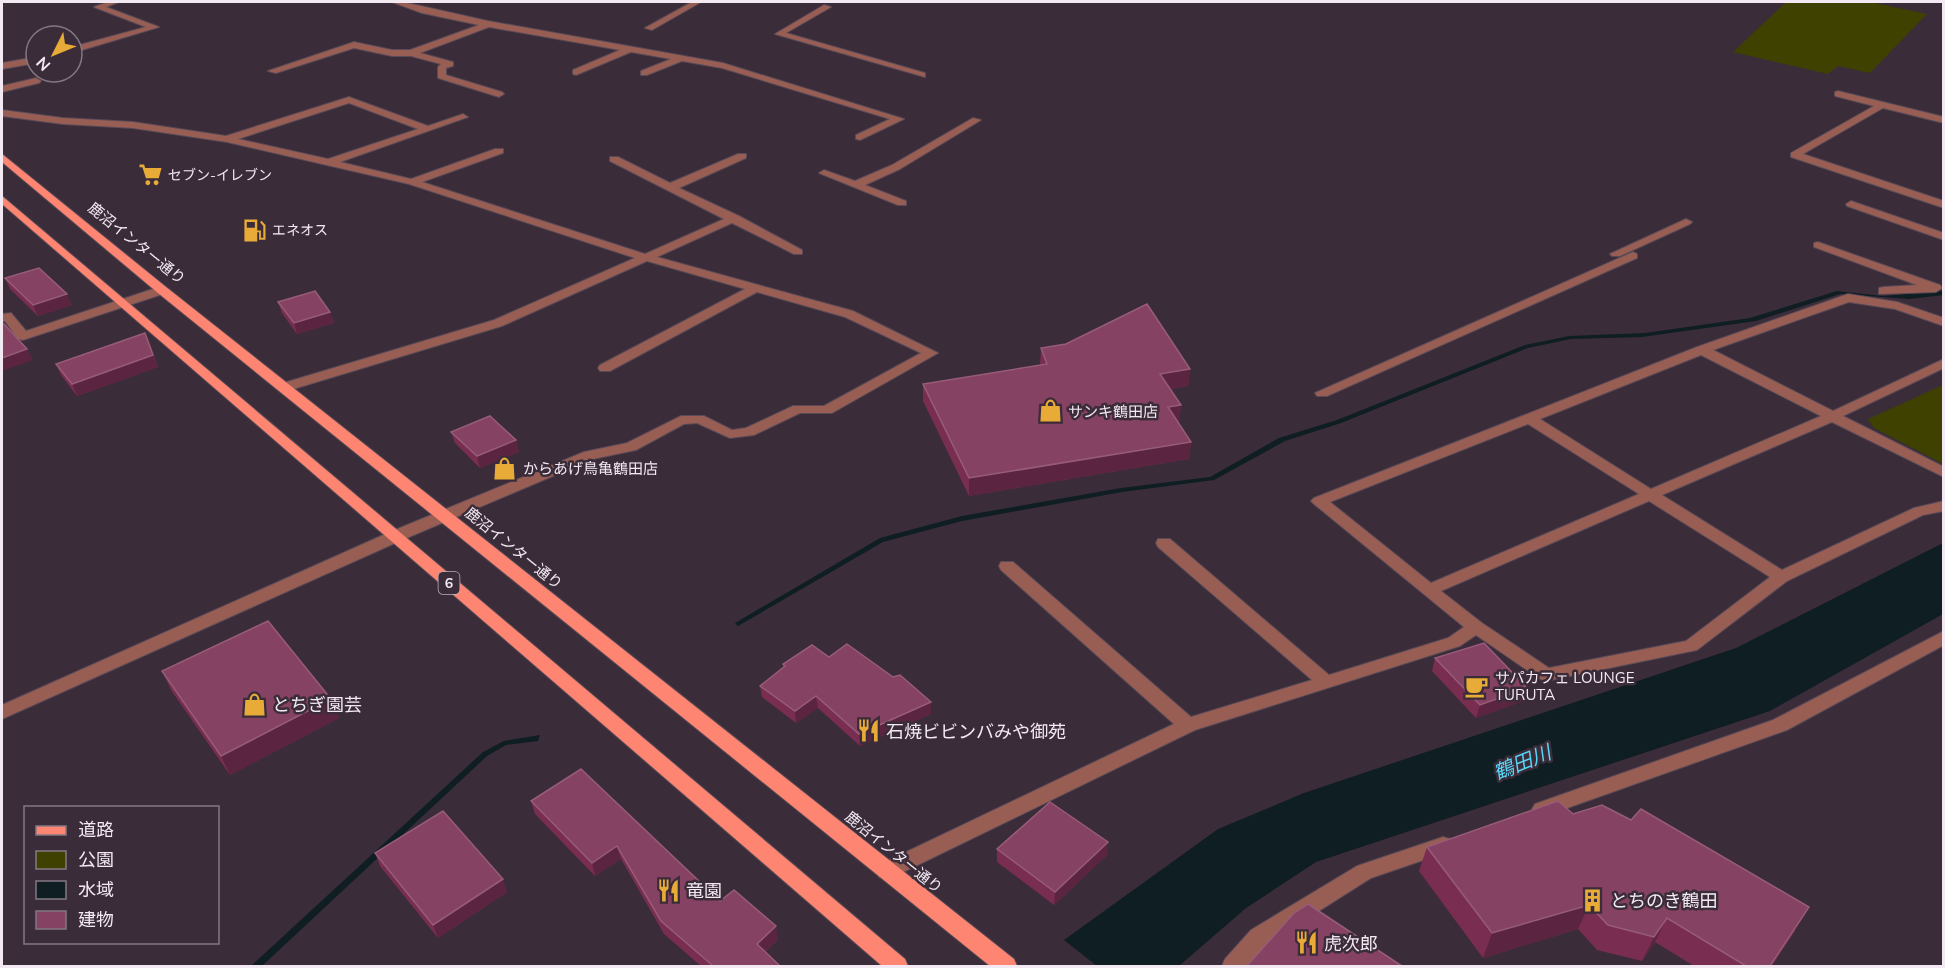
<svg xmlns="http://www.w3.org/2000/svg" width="1945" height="968" font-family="Mulish,'Noto Sans JP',sans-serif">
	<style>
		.green { fill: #3e4100 }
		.water { fill: #0e1e23 }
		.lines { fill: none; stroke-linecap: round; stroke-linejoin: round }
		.minor-casing { stroke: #584a57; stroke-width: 2 }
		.primary-casing { stroke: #584a57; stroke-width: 2 }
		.minor { fill: #995e53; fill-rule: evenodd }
		.primary { fill: #fe8571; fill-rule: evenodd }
		.wall { fill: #792e51 }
		.shaded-wall { fill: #5b2541 }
		.building { fill: #864262; stroke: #975c79; stroke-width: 1.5 }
		.labels { text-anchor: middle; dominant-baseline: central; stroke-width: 5; stroke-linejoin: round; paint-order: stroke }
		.far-poi-label { font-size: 14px; fill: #f3e9f2; stroke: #3b2c3a; text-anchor: start }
		.shield { fill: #3b2c3a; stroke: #bcb0bb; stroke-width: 1.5 }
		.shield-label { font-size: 14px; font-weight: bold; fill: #f3e9f2 }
		.street-label { font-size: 15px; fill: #f3e9f2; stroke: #3b2c3a }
		.poi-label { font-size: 15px; fill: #f3e9f2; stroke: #3b2c3a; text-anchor: start }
		.near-poi-label { font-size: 18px; fill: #f3e9f2; stroke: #3b2c3a; text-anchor: start }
		.near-water-label { font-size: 20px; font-style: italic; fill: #57d7f6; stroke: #3b2c3a }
	</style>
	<rect width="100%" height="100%" fill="#3b2c3a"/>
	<!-- green -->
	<g class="green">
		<polygon points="1786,2 1870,2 1927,14 1870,73 1838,66 1828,74 1733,52"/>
		<polygon points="1943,385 1943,464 1874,428 1868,419"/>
	</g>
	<!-- water -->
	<g class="water">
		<polygon points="1837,291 1883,296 1943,291 1944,295 1909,299 1840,294 1756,321 1642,337 1571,339 1528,348 1341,423 1285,441 1214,480 1122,492 962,521 883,542 738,626 735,623 880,538 962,516 1121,488 1210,477 1279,438 1337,420 1525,345 1569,336 1645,333 1750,318"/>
		<polygon points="1943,543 1943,614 1770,711 1316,862 1246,908 1179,966 1097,966 1064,940 1218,829 1304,793 1736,648"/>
		<polygon points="540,735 538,741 506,745 487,756 262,966 251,966 483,752 504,741"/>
	</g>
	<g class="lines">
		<defs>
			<g id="minor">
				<polygon points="108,2 119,2 106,7 159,27 72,53 72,47 146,27 94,7"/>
				<polygon points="392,2 403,2 488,21 723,63 904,119 860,140 856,139 856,135 890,119 722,68 682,61 647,75 641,75 641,71 671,59 631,52 576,75 573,74 573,70 620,50 489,27 420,53 453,62 453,66 446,68 446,75 502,92 504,94 499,97 438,78 438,67 441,64 411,56 392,56 354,48 276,73 268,71 354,42 392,50 410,50 479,25 422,13"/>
				<polygon points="692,2 701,2 652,30 645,28"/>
				<polygon points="824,5 831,7 786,33 925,73 925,77 775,34"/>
				<polygon points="36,57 36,63 2,69 2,63"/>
				<polygon points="36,78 41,81 39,83 2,92 2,86"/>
				<polygon points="1838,91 1944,117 1944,123 1883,108 1803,154 1944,201 1944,208 1791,157 1791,153 1874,106 1835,96 1835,92"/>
				<path d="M349,97L428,126L463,114L468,117L340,162L411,179L495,149H503V153L422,182L645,254L724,219L610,161V157H618L670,183L738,154H746V158L679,188L739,216L802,250V254H794L732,223L657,257L853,311L938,353L832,413H800L754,435L730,438L697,423L684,424L636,450L593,459L402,540L2,719V705L390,532L584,452L627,443L681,416H704L732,430L746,428L793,406H824L921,353L845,317L757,292L610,371H600L598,368L600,365L745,289L647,261L502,326L290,390H280L278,387L280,384L494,320L635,258L409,184L227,142L133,128L63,124L2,116V110L63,118L133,122L226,136ZM349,103L418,129L328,159L238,139Z"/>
				<polygon points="973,118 981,120 900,169 865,185 906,201 906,205 898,205 819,173 824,170 855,181 892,165"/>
				<polygon points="1851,201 1944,233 1944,240 1847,206 1846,204"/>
				<polygon points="1686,219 1692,222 1690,224 1620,256 1612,256 1610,254"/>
				<polygon points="1818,242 1940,285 1942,288 1936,292 1879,294 1879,288 1883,287 1917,285 1814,247 1814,243"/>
				<polygon points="1633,252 1637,254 1637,258 1327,396 1317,396 1315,393"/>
				<polygon points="162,286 168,290 166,293 23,340 18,339 5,321 2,322 2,314 11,313 26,331"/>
				<path d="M1848,294L1897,302L1944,318V326L1895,309L1849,302L1713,350L1833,411L1944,359V368L1843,416L1944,467V477L1832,422L1662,495L1782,570L1914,508L1944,501V511L1923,515L1787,581L1697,650L1546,681L1540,679L1476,635L1460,646L1195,730L893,877L886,879L879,877L876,871L879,865L1174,724L1001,570L999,566L1001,562H1013L1191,717L1312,680L1158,547L1156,543L1158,539H1170L1329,675L1448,638L1464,627L1314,504L1311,501L1314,498L1697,347ZM1701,355L1821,416L1651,489L1540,419ZM1528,424L1639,494L1431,583L1330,502ZM1649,501L1770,577L1686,641L1549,668L1482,623L1441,591Z"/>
				<polygon points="1944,631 1944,645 1787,730 1542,817 1535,814 1532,809 1535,804 1773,720"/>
				<polygon points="1443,837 1450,839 1453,845 1450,851 1371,878 1267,944 1246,966 1222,966 1225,959 1251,930 1357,866"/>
			</g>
			<g id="primary">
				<polygon points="2,154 166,287 1014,959 1017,966 990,966 158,293 2,162"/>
				<polygon points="2,196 905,959 908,966 882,966 2,204"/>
			</g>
		</defs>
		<!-- minor casing -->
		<use href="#minor" class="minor-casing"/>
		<!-- primary casing -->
		<use href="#primary" class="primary-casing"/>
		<!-- minor -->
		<use href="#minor" class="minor"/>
		<!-- primary -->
		<use href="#primary" class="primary"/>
	</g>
	<!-- wall -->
	<g class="wall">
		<polygon points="5,278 72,305 38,316 10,289"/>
		<polygon points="278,302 330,312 334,323 297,334 282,313"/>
		<polygon points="150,344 158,367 77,396 61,375 56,364"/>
		<polygon points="1041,348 1190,369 1188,386 1170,389 1181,405 1179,422 1178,422 1191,442 1189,459 969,496 923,401 923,384 1040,365"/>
		<polygon points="451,432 516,440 519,452 480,468 455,443"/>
		<polygon points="829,657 893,677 931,702 931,714 860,746 818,708 796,723 762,697 760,686 783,668 783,664"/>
		<polygon points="1435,658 1527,688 1523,701 1476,718 1432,671"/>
		<polygon points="162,671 331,699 339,718 230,775 171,690"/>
		<polygon points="531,801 720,901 778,939 765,952 780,966 701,966 664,934 621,859 595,876 535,814"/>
		<polygon points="1427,847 1795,931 1772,966 1694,966 1655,942 1642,961 1597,950 1578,929 1483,958 1419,871"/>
		<polygon points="997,849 1107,855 1054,905 997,862"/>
		<polygon points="375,853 507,892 438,938 380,866"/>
	</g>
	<!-- shaded-wall -->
	<g class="shaded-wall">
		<polygon points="67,294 72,305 38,316 33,305"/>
		<polygon points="330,312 334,323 297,334 294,323"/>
		<polygon points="145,333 158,367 77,396 72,384"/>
		<polygon points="27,349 33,360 2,371 2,358"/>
		<polygon points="1190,369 1188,386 1159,391 1160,374"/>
		<polygon points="1181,405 1179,422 1166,424 1168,407"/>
		<polygon points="516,440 519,452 480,468 477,456"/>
		<polygon points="1191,442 1189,459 969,496 969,478"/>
		<polygon points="1527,688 1523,701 1476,718 1480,705"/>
		<polygon points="816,696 818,708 796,723 795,711"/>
		<polygon points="331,699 339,718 230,775 221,756"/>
		<polygon points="931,702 931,714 860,746 859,734"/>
		<polygon points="1108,842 1107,855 1054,905 1055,892"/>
		<polygon points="617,846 621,859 595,876 592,863"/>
		<polygon points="503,879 507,892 438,938 433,925"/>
		<polygon points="1589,905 1578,929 1483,958 1492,933"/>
		<polygon points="1809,907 1772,966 1770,966"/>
		<polygon points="1667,918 1655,942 1642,961 1654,937"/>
		<polygon points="776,926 778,939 759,957 757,944"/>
	</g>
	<!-- building -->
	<g class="building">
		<polygon points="39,268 67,294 33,305 5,278"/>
		<polygon points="315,291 330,312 294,323 278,302"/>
		<polygon points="1147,304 1190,369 1160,374 1181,405 1168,407 1191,442 969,478 923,384 1047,364 1041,348 1066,344"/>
		<polygon points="2,324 4,324 27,349 2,358"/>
		<polygon points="145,333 153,355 72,384 56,364"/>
		<polygon points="490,416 516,440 477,456 451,432"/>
		<polygon points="268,621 331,699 221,756 162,671"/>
		<polygon points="1484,643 1527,688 1480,705 1435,658"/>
		<polygon points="847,644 893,677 900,675 931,702 859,734 816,696 795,711 760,686 785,666 783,664 812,645 829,657"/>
		<polygon points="581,769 720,901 734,890 776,926 757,944 780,966 711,966 712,965 661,921 617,846 592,863 531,801"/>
		<polygon points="1558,801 1573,814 1602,805 1631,820 1641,809 1809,907 1770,966 1746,966 1667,918 1654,937 1608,925 1589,905 1492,933 1427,847"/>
		<polygon points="1050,802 1108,842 1055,892 997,849"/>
		<polygon points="443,811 503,879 433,925 375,853"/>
		<polygon points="1308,904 1402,966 1247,966 1293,914"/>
	</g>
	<!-- icons -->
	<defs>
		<symbol id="supermarket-bare" viewBox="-9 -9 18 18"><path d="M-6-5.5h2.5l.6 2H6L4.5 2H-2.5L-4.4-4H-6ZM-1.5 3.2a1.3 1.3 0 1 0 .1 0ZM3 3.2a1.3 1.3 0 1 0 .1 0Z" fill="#e8ab37" stroke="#3b2c3a" stroke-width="2.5" paint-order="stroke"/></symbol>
		<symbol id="fuel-bare" viewBox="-9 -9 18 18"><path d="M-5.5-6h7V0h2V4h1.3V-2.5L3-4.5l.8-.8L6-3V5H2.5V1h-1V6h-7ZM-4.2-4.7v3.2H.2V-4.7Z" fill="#e8ab37" stroke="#3b2c3a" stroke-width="2.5" paint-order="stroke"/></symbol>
		<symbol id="shop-bare" viewBox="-9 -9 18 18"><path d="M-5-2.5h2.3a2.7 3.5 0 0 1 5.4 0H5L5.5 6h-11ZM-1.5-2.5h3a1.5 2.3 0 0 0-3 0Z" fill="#e8ab37" stroke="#3b2c3a" stroke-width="2.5" paint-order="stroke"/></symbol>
		<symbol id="cafe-bare" viewBox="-9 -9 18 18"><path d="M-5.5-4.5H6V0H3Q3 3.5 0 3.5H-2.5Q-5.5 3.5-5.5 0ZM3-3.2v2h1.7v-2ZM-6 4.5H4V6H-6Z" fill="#e8ab37" stroke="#3b2c3a" stroke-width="2.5" paint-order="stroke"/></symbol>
		<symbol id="restaurant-bare" viewBox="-9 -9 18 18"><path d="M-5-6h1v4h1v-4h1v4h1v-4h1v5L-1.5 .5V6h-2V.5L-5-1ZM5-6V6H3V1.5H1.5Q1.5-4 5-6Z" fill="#e8ab37" stroke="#3b2c3a" stroke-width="2.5" paint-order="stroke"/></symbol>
		<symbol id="building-bare" viewBox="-9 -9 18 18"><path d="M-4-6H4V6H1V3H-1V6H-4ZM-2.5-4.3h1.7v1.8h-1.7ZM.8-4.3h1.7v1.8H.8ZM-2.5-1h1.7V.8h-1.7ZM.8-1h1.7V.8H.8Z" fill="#e8ab37" stroke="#3b2c3a" stroke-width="2.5" paint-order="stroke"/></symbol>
	</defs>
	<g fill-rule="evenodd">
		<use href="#supermarket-bare" x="134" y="158" width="33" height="33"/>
		<use href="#fuel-bare" x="238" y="214" width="33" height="33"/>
		<use href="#shop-bare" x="1034" y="394" width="33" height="33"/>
		<use href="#shop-bare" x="488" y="452" width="33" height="33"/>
		<use href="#cafe-bare" x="1460" y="670" width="33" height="33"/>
		<use href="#shop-bare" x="238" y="688" width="33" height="33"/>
		<use href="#restaurant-bare" x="852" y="714" width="33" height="33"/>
		<use href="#restaurant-bare" x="652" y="874" width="33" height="33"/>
		<use href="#building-bare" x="1576" y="884" width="33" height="33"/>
		<use href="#restaurant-bare" x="1290" y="926" width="33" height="33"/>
	</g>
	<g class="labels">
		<!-- far-poi labels -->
		<g class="far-poi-label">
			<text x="168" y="175">セブン-イレブン</text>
			<text x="272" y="230">エネオス</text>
		</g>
		<!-- shield labels -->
		<rect class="shield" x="438.5" y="572" width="21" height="22" rx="4.5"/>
		<g class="shield-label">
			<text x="449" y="583">6</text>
		</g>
		<!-- street labels -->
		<g class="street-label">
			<text transform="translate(137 243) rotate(39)">鹿沼インター通り</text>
			<text transform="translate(514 548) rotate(39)">鹿沼インター通り</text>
			<text transform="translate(894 852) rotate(39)">鹿沼インター通り</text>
		</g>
		<!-- poi labels -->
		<g class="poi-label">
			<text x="1068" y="411">サンキ鶴田店</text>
			<text x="523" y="468">からあげ鳥亀鶴田店</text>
			<text x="1495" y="677">サパカフェ LOUNGE<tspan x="1495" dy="17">TURUTA</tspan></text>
		</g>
		<!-- near-poi labels -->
		<g class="near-poi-label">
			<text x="272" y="704">とちぎ園芸</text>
			<text x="886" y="731">石焼ビビンバみや御苑</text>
			<text x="686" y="890">竜園</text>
			<text x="1610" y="900">とちのき鶴田</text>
			<text x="1324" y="943">虎次郎</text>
		</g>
		<!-- near-water labels -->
		<g class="near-water-label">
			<text transform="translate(1522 762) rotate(-22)">鶴田川</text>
		</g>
	</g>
	<!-- border -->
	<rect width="1945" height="968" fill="none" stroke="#f3e9f2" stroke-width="6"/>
	<!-- legend -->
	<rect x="24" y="806" width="195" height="138" fill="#3b2c3a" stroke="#857884" stroke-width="1.5"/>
	<rect x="36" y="826" width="30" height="9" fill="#fe8571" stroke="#857884" stroke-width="1.5"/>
	<text x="78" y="836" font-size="18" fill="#f3e9f2">道路</text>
	<rect x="36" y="851" width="30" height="18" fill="#3e4100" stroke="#857884" stroke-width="1.5"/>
	<text x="78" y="866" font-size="18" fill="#f3e9f2">公園</text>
	<rect x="36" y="881" width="30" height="18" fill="#0e1e23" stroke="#857884" stroke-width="1.5"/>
	<text x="78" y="896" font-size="18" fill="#f3e9f2">水域</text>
	<rect x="36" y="911" width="30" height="18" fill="#864262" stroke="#857884" stroke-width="1.5"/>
	<text x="78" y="926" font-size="18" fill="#f3e9f2">建物</text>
	<!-- north arrow -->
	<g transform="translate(54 54) rotate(227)"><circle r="28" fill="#3b2c3a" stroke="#857884" stroke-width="1.5"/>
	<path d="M0-4.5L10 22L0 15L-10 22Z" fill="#e8ab37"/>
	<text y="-9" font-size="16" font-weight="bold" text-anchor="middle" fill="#f3e9f2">N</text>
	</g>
</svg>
